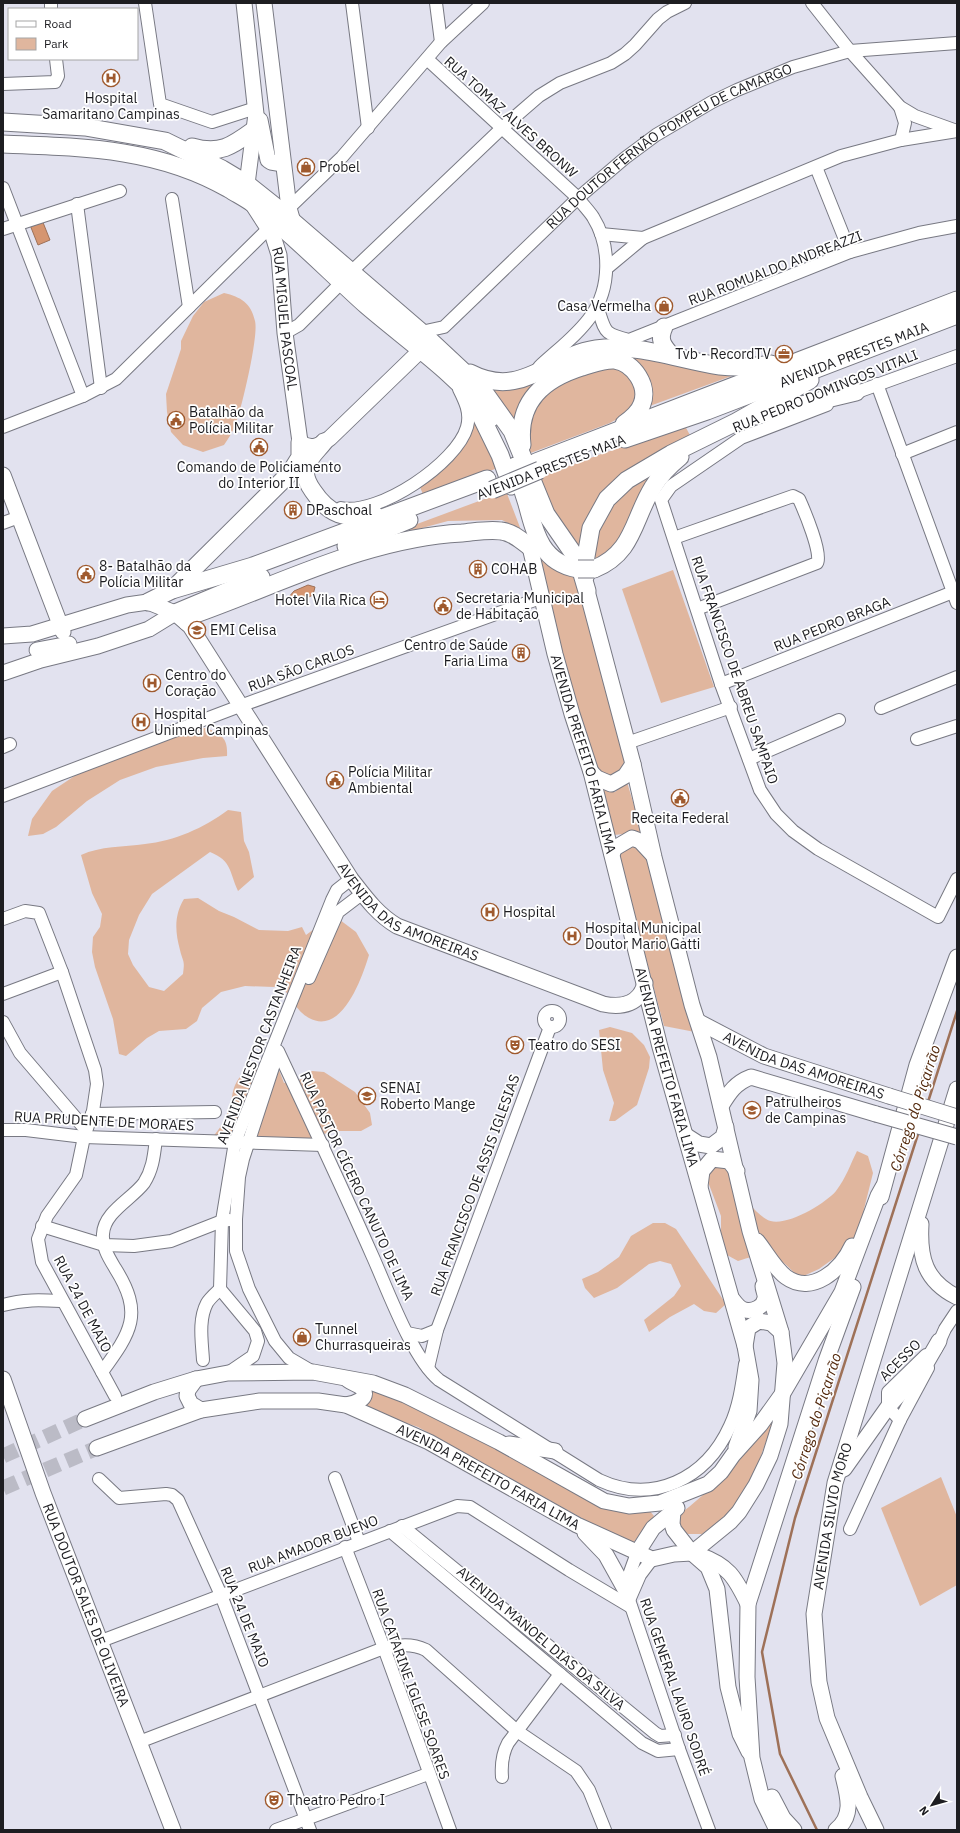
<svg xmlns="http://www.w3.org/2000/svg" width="960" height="1833" font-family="'IBM Plex Sans',sans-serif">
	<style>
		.green { fill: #e0b69e }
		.water { fill: #d59570; stroke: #9e7158 }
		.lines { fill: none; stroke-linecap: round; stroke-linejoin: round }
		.stream { stroke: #9e7158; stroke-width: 2.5 }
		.major-tunnel { stroke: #bbbbc6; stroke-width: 15; stroke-dasharray: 15 8; stroke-linecap: butt }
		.minor-casing { stroke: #787983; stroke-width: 14 }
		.major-casing { stroke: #787983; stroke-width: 17 }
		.highway-casing { stroke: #787983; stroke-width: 19 }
		.minor { stroke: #fff; stroke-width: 12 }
		.major { stroke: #fff; stroke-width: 15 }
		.highway { stroke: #fff; stroke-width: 17 }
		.major-bridge-casing { stroke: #787983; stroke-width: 17; stroke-linecap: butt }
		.highway-bridge-casing { stroke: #787983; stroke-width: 19; stroke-linecap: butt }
		.major-bridge { stroke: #fff; stroke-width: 15 }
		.highway-bridge { stroke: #fff; stroke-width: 17 }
		.labels { text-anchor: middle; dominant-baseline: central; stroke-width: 3.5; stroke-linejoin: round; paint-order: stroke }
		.poi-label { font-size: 14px; fill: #1d1d21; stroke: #fff; text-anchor: start }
		.street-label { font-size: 14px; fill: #1d1d21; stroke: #fff }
		.water-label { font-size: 15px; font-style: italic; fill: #53290d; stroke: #fff }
	</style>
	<rect width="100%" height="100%" fill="#e2e2ef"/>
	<!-- green -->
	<g class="green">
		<path d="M224,293C241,297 251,303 255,321C259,336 241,411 235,426C232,433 228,439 224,445L203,452L183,445L171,432L167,412L166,394L181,349V341L193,316L204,302Z"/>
		<polygon points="628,356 737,374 647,407 652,393 644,374"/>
		<path d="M603,366C627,370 633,371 638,397L628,413L610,423L528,454L525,424L539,395L552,387Z"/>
		<polygon points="539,379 515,427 487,385"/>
		<polygon points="474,421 500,467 424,497 420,487"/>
		<polygon points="685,426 691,437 607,489 581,555 562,531 537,478 601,454"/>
		<polygon points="658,469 627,527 610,552 593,562 600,521 625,490"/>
		<polygon points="506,491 521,530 502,520 448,521 411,531 409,527"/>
		<polygon points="537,551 578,576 625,760 618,776 606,776 594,767 561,654"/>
		<polygon points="673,570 714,687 661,703 622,589"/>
		<path d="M207,728C222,735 228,738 227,756L203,758L156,767L120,780L87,801L56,827L43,834L28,836L32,819L52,791L85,769L183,729Z"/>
		<polygon points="627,782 642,832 614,835 601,789 615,792"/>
		<path d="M228,810L241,812L244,841L249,852L254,877L238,891C229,871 232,861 210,852L152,894L139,915L129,940L128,954L133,965L149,987L164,991L183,974C185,959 183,963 180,950C175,932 174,915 184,899L198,898L219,911L234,917L259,930L288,931L302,927L306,935L325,921L336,917L356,932L369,955C362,978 342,1036 309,1018C297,1012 289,995 281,985L274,987L245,986L221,992L202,1008L197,1021L186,1029L159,1031L147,1038L126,1056L119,1054L113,1019L95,967L92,952L93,937L100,927L102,914L92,893L81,855C100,846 124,847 145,844C174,841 204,828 228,810Z"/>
		<polygon points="632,845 640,847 649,859 695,1032 664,1026 619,857 624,849"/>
		<polygon points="610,1027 632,1033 644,1045 650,1057 649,1068 637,1105 615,1121 609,1121 614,1103 603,1070 599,1030"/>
		<path d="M247,1069L259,1070L275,1082L279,1070L284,1083L302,1079L312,1071L324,1072L355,1092L370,1113L372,1125L361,1131H333L309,1139L210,1141C216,1132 224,1124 227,1114C236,1093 228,1088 247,1069Z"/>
		<path d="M857,1151L868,1156L873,1173L864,1209L861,1234L840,1254L819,1269L799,1278C777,1254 770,1250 738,1261L727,1255L721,1241V1216L708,1182L707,1160L718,1153C731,1174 744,1205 766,1219C782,1230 825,1204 836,1191C846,1178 850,1165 857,1151Z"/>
		<polygon points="653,1223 665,1223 676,1229 726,1304 716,1313 704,1311 694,1304 670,1317 649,1332 644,1320 674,1296 681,1286 671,1264 660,1261 649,1264 617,1288 594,1298 585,1288 582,1279 598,1272 619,1257 631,1236"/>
		<polygon points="370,1385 408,1399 616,1511 649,1510 654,1516 633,1543 605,1531 418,1427 359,1407"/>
		<path d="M778,1409L751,1483L729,1514L702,1534H688L679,1528L677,1516C718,1487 746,1447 778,1409Z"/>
		<polygon points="941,1477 957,1517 957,1585 920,1606 881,1508"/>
	</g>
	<!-- water -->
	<g class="water">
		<polygon points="42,220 50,240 38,245 30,225"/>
		<polygon points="308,585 315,587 313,595 296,603 288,598 294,591"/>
	</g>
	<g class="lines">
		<!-- stream -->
		<g class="stream">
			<polyline points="928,1102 957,1011"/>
			<polyline points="817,1830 780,1754 762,1652 795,1518 919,1131"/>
		</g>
		<!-- major-tunnel -->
		<g class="major-tunnel">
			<polyline points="3,1456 85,1419"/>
			<polyline points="3,1488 97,1448"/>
		</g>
		<defs>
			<g id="minor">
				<polyline points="51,3 51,9"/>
				<polyline points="145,3 160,104 212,122 256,108"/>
				<polyline points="352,3 368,128"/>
				<polyline points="436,3 441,42"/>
				<polyline points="812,3 850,51 900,107 915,116 954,130"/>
				<path d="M427,59L578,198C583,205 589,211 593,217C611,246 611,288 591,316C577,336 557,350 539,367"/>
				<polyline points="3,84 55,82 58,76 56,59"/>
				<polyline points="900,107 905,123 901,140"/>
				<polyline points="816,167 850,252"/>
				<polyline points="3,188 83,396"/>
				<polyline points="172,199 189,307"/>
				<polyline points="77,204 101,388"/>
				<polyline points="289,208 342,157 441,42 483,3"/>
				<polyline points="3,229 120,191"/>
				<polyline points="601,234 643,238"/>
				<polyline points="607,268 643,238 841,156 901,140 957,131"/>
				<polyline points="351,272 502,128 539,96 560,83 611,63 625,54 635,45 658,19 667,12 685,3"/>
				<path d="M597,306C606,332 602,333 629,340L850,252L919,233L957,226"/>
				<path id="s1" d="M421,332L444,327L578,198L625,158L656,135L712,102L737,90L793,67L850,51L957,43"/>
				<polyline points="285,333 299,325 341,283"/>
				<polyline points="877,384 957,603"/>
				<polyline points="849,395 957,356"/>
				<polyline points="827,405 741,438 671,486 661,500 721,684 760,790 776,814 793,831 818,849 938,917 957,879"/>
				<polyline points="3,427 83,396 116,379 268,229"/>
				<polyline points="902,454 957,432"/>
				<path d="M341,508C378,516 457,463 467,427C471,413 465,401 459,389"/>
				<polyline points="3,523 19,517"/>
				<path d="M674,538L793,496L799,499C804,510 823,555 817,563L697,609"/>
				<polyline points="721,684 953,592"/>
				<polyline points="881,708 957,677"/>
				<polyline points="917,739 957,726"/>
				<polyline points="627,743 731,707"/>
				<polyline points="3,747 10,744"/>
				<polyline points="749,759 839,720"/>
				<polyline points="3,796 240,706 543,597"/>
				<polyline points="3,919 25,911 39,913 62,972 95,1070 97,1084 93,1111 84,1137 76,1175 47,1216 38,1239 42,1262 115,1396"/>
				<polyline points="309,978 338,912 363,893"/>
				<polyline points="3,994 62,972"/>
				<circle cx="552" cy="1019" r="8"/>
				<polyline points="3,1022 20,1053 86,1130"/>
				<path d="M278,1051C310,1119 342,1187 372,1255C387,1288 412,1358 439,1380L599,1480C653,1505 706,1479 730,1426C739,1407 742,1385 745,1364"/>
				<polyline points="276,1058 243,1159 239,1177 236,1219 236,1251 249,1289 275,1341 289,1358 313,1372"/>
				<polyline points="92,1114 215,1112"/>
				<polyline points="3,1130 26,1130 84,1137 323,1145"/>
				<polyline points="42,1226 104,1245 134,1246 171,1241 222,1221 229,1220"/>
				<path d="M3,1305C24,1299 41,1300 62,1301"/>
				<polyline points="407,1333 422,1336 437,1330"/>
				<polyline points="936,1349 945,1329 957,1311"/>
				<path d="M203,1360C202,1342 198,1320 207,1303C210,1298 216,1293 220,1289"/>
				<polyline points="428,1368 437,1330 550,1027"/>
				<path d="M102,1372C131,1332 144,1314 115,1268C109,1258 102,1247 103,1234C104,1212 132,1199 144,1183C153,1169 154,1155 156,1139"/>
				<polyline points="228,1373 253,1356 258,1341 255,1331 220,1289 222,1221 235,1142 332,900 337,890 351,879"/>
				<polyline points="900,1420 888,1407 888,1392 926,1355"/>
				<polyline points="335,1478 359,1542"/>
				<polyline points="99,1479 119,1498 166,1494 172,1495 178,1500 221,1595 310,1830"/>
				<polyline points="402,1526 655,1733 660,1736 675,1735"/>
				<polyline points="850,1529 900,1420 928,1368"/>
				<polyline points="390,1531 642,1743 658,1751 679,1749"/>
				<polyline points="345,1547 384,1648 450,1830"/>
				<polyline points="637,1553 629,1575 626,1591 679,1749 709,1830"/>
				<polyline points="630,1598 640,1575 652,1559"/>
				<polyline points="101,1641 457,1506 470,1507 569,1570 631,1607"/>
				<path d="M139,1742L384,1648C399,1645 411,1643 426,1650L517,1731L576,1771L589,1790L605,1830"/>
				<path d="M502,1777C501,1764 502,1754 508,1743L560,1674"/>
				<polyline points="276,1830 428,1774"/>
			</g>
			<g id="major">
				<path id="s2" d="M244,3L256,114L247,184L251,202L273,236L279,255L285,333L300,442C311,451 321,445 330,438L421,350"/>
				<polyline points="264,3 289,208 293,222"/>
				<polyline points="260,120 268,160 271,162 283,164"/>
				<polyline points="3,475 63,632"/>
				<path id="s3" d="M530,547L555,654L572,714L591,772L660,1047L745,1346L751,1380L749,1411L736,1447"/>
				<path id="s4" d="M3,636L32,634L127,605L148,602L175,613L190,626L351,879C365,897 377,914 397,926L603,1004C623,1008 640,1004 645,983"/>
				<polyline points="37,650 69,644"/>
				<polyline points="3,673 41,660 98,646 149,629 175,613"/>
				<polyline points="591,772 597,778 611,784 625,776 633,764"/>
				<polyline points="612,854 615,848 632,838 640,841 653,855"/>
				<path id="s5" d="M699,1022L764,1056L889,1096"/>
				<path d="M721,1106C729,1093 735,1083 751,1077L876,1114"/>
				<polyline points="685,1135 699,1144 711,1146 723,1137 726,1127"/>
				<polyline points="700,1186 702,1171 712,1159 729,1161 737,1171"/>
				<polyline points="881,1197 917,1065 957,957"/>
				<path d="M921,1224C919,1258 925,1281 957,1297"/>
				<path d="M757,1241C766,1252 775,1269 786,1277C812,1296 842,1269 852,1246"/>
				<path d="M733,1300C736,1304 740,1309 745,1310C753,1312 764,1307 765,1298C766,1295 763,1290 763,1286"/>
				<polyline points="745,1346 748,1328 759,1321 771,1323 781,1332"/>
				<path id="s6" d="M3,1379L43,1493L173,1830"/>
				<polyline points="196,1379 188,1390 187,1396 191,1404 201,1410"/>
				<path d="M346,1405C353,1404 371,1399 362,1388C359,1385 352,1383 348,1380"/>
				<polyline points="85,1419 154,1392 196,1379 228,1373 313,1372 373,1383 405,1395 499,1442 604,1501 629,1506 660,1503 708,1484 721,1472 733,1455 760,1425 783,1393 842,1292 878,1196 883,1187"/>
				<polyline points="509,1444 555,1451"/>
				<path id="s7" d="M97,1448L201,1410L260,1401H318L346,1405L429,1442L577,1525L652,1559L674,1554L692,1553L730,1522L739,1512L756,1485L770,1456L780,1424L785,1363L781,1332L750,1231L709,1057L692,1005L654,857L633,764L587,591"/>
				<polyline points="844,1469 888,1407 924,1367 939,1341"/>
				<polyline points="673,1511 672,1524 674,1530 692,1553 708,1567 717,1589 728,1687 740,1734 749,1752"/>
				<polyline points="585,1533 606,1555 626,1591"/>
				<polyline points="637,1553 653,1528 677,1508"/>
				<path d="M699,1555C728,1565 735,1577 748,1604"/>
				<polyline points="772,1797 783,1818 794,1830"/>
				<polyline points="777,1830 762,1799 752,1758 747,1677 748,1604 826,1361 853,1287"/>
				<path d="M836,1830C854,1816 848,1796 843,1776"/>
				<path id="s8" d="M876,1830L860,1797L827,1718L819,1682L814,1614L835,1483L957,1089"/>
			</g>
			<g id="highway">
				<polyline points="3,122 85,127 165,141 222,169 247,184 277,208 421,332 482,389 512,431 546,514 573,553 580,567 587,591"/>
				<path d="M3,144C83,147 158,148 229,189C237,194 245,198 252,203C293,234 329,272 367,306C409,342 456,374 491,418"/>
				<path d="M192,147C220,155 232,146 254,130"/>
				<path d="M664,327C658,340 663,346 671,355"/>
				<path d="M470,373C522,400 548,356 596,349C638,343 679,360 720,366C737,368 754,367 771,364"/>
				<polyline points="477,408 500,455 511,486"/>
				<polyline points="756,416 856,392"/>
				<path id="s9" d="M625,439L707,411L957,315"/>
				<path d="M324,442C318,450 309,457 306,467C304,475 308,484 313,491C329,515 345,520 374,514"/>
				<path d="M522,445C517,401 544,379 582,367C593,364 604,359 615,360C634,363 649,386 642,404C639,413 631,419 624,424"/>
				<polyline points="536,462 957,300"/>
				<path d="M515,466C519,479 523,491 527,504C535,534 542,563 578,569"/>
				<polyline points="346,546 409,520"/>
				<path d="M594,569C634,553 633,519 653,487C660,475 669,466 680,457"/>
				<polyline points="586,575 585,562 591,528 607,499 627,480 671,454 736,422 810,380"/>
				<polyline points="172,590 290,473 300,457 300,442"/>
				<polyline points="148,602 172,590 253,566 487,479"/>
				<polyline points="175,613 261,577"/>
				<path d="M187,622L190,616C279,585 366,538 462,533C474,532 489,529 501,531C512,532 521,540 530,547"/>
			</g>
		</defs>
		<!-- minor casing -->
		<use href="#minor" class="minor-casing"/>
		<!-- major casing -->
		<use href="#major" class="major-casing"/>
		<!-- highway casing -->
		<use href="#highway" class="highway-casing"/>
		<!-- minor -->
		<use href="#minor" class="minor"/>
		<!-- major -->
		<use href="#major" class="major"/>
		<!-- highway -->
		<use href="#highway" class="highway"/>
		<defs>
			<g id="major-bridge">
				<polyline points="889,1096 957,1117"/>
				<polyline points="876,1114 957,1137"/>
			</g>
			<g id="highway-bridge">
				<polyline points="492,490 540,470"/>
				<polyline points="578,569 594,569"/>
			</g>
		</defs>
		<!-- major-bridge casing -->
		<use href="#major-bridge" class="major-bridge-casing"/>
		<!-- highway-bridge casing -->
		<use href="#highway-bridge" class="highway-bridge-casing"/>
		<!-- major-bridge -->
		<use href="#major-bridge" class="major-bridge"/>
		<!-- highway-bridge -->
		<use href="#highway-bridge" class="highway-bridge"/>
	</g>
	<!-- icons -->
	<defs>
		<symbol id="hospital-ring" viewBox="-11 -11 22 22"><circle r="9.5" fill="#fff" stroke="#9f5a2e" stroke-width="1.5"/><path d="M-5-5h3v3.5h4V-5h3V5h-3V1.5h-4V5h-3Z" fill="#9f5a2e"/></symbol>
		<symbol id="shop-ring" viewBox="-11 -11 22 22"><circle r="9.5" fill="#fff" stroke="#9f5a2e" stroke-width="1.5"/><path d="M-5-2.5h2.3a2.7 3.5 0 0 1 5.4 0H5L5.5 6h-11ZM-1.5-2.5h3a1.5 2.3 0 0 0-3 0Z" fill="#9f5a2e"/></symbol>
		<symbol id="office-ring" viewBox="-11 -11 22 22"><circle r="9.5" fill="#fff" stroke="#9f5a2e" stroke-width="1.5"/><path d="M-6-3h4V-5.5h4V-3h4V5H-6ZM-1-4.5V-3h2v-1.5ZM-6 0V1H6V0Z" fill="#9f5a2e"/></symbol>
		<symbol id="civic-ring" viewBox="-11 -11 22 22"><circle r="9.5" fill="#fff" stroke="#9f5a2e" stroke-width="1.5"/><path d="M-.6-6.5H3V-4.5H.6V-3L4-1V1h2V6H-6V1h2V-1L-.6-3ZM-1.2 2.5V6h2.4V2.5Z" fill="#9f5a2e"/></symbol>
		<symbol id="building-ring" viewBox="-11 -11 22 22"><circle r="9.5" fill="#fff" stroke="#9f5a2e" stroke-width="1.5"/><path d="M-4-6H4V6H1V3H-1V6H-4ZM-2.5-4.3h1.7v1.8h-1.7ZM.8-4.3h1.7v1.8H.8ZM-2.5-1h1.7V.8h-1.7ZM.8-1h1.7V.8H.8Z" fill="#9f5a2e"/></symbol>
		<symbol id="hotel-ring" viewBox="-11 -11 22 22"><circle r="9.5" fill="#fff" stroke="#9f5a2e" stroke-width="1.5"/><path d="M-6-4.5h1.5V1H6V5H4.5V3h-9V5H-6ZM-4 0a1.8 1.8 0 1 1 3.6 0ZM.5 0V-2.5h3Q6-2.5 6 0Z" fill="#9f5a2e"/></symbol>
		<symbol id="school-ring" viewBox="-11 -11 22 22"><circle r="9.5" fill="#fff" stroke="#9f5a2e" stroke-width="1.5"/><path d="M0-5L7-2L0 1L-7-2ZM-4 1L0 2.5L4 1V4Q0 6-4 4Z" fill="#9f5a2e"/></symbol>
		<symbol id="theatre-ring" viewBox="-11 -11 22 22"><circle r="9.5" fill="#fff" stroke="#9f5a2e" stroke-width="1.5"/><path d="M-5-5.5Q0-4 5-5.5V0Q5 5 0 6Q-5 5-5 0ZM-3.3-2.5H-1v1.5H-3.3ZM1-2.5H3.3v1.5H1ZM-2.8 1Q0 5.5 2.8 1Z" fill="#9f5a2e"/></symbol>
		<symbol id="university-ring" viewBox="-11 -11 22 22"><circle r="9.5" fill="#fff" stroke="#9f5a2e" stroke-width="1.5"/><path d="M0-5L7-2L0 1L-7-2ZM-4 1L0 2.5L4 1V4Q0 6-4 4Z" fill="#9f5a2e"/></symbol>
	</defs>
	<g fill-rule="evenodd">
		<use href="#hospital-ring" x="101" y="68" width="20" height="20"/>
		<use href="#shop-ring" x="296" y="157" width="20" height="20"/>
		<use href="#shop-ring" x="654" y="296" width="20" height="20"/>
		<use href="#office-ring" x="774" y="344" width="20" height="20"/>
		<use href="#civic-ring" x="166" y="410" width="20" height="20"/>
		<use href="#civic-ring" x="249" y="437" width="20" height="20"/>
		<use href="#building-ring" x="283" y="500" width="20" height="20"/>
		<use href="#building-ring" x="468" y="559" width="20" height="20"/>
		<use href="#civic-ring" x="76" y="564" width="20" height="20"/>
		<use href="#hotel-ring" x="369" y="590" width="20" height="20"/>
		<use href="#civic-ring" x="433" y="596" width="20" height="20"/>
		<use href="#school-ring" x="187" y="620" width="20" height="20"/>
		<use href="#building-ring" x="511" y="643" width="20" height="20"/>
		<use href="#hospital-ring" x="142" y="673" width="20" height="20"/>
		<use href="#hospital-ring" x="131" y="712" width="20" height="20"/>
		<use href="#civic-ring" x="325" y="770" width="20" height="20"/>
		<use href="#civic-ring" x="670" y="788" width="20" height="20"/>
		<use href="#hospital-ring" x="480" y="902" width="20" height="20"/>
		<use href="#hospital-ring" x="562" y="926" width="20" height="20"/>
		<use href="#theatre-ring" x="505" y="1035" width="20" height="20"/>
		<use href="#university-ring" x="357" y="1086" width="20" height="20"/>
		<use href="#school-ring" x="742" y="1100" width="20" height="20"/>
		<use href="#shop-ring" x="292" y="1327" width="20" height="20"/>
		<use href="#theatre-ring" x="264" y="1790" width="20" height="20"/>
	</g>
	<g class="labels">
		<!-- poi labels -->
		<g class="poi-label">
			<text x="111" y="98" text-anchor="middle">Hospital<tspan x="111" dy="16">Samaritano Campinas</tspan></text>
			<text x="319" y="167">Probel</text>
			<text x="651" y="306" text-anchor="end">Casa Vermelha</text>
			<text x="771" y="354" text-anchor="end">Tvb - RecordTV</text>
			<text x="189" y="412">Batalhão da<tspan x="189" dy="16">Polícia Militar</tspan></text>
			<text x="259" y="467" text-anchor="middle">Comando de Policiamento<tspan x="259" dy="16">do Interior II</tspan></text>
			<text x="306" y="510">DPaschoal</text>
			<text x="99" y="566">8- Batalhão da<tspan x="99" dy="16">Polícia Militar</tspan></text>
			<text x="491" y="569">COHAB</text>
			<text x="456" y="598">Secretaria Municipal<tspan x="456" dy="16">de Habitação</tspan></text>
			<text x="366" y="600" text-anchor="end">Hotel Vila Rica</text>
			<text x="210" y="630">EMI Celisa</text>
			<text x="508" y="645" text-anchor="end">Centro de Saúde<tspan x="508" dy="16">Faria Lima</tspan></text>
			<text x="165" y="675">Centro do<tspan x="165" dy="16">Coração</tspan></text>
			<text x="154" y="714">Hospital<tspan x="154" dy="16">Unimed Campinas</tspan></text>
			<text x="348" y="772">Polícia Militar<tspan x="348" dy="16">Ambiental</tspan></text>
			<text x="680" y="818" text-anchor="middle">Receita Federal</text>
			<text x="503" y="912">Hospital</text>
			<text x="585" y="928">Hospital Municipal<tspan x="585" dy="16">Doutor Mario Gatti</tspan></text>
			<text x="528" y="1045">Teatro do SESI</text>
			<text x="380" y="1088">SENAI<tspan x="380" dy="16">Roberto Mange</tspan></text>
			<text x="765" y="1102">Patrulheiros<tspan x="765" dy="16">de Campinas</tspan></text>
			<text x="315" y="1329">Tunnel<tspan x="315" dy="16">Churrasqueiras</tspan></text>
			<text x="287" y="1800">Theatro Pedro I</text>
		</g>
		<!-- street labels -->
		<g class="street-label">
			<text transform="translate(511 117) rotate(42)">RUA TOMAZ ALVES BRONW</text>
			<text stroke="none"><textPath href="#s1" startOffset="315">RUA DOUTOR FERNÃO POMPEU DE CAMARGO</textPath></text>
			<text transform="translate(775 268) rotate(-21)">RUA ROMUALDO ANDREAZZI</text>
			<text stroke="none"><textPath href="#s2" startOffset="325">RUA MIGUEL PASCOAL</textPath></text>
			<text stroke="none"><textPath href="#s9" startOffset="244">AVENIDA PRESTES MAIA</textPath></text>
			<text transform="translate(825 391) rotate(-22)">RUA PEDRO DOMINGOS VITALI</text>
			<text transform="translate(551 467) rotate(-21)">AVENIDA PRESTES MAIA</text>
			<text transform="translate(832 624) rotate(-22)">RUA PEDRO BRAGA</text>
			<text transform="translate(301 668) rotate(-20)">RUA SÃO CARLOS</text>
			<text transform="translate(735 670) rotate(71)">RUA FRANCISCO DE ABREU SAMPAIO</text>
			<text stroke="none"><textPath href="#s3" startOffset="214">AVENIDA PREFEITO FARIA LIMA</textPath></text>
			<text stroke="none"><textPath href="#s4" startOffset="566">AVENIDA DAS AMOREIRAS</textPath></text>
			<text transform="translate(259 1045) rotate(-69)">AVENIDA NESTOR CASTANHEIRA</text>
			<text stroke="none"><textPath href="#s5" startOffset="114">AVENIDA DAS AMOREIRAS</textPath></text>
			<text stroke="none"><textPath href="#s3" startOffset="538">AVENIDA PREFEITO FARIA LIMA</textPath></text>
			<text transform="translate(104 1121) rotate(3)">RUA PRUDENTE DE MORAES</text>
			<text transform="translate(475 1185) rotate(-70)">RUA FRANCISCO DE ASSIS IGLESIAS</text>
			<text transform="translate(357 1186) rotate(65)">RUA PASTOR CÍCERO CANUTO DE LIMA</text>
			<text transform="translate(83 1304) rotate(62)">RUA 24 DE MAIO</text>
			<text transform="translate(900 1360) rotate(-45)">ACESSO</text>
			<text stroke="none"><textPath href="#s7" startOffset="416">AVENIDA PREFEITO FARIA LIMA</textPath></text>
			<text stroke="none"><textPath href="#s8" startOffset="327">AVENIDA SILVIO MORO</textPath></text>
			<text transform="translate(313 1544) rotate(-21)">RUA AMADOR BUENO</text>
			<text stroke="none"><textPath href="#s6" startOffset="241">RUA DOUTOR SALES DE OLIVEIRA</textPath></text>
			<text transform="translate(245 1617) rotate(68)">RUA 24 DE MAIO</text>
			<text transform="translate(541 1638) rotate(40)">AVENIDA MANOEL DIAS DA SILVA</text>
			<text transform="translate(411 1684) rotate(70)">RUA CATARINE IGLESE SOARES</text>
			<text transform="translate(675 1687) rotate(71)">RUA GENERAL LAURO SODRÉ</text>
		</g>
		<!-- water labels -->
		<g class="water-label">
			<text transform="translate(915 1108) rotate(-72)">Córrego do Piçarrão</text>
			<text transform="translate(816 1416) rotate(-72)">Córrego do Piçarrão</text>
		</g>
	</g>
	<!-- border -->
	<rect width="960" height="1833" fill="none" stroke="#1d1d21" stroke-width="8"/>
	<!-- legend -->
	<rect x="8" y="8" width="130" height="52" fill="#ffffff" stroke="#a5a5a6"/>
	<rect x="16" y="21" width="20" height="6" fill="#ffffff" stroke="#a5a5a6"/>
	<text x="44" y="28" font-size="12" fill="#1d1d21">Road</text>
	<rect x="16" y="38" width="20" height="12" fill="#e0b69e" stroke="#a5a5a6"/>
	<text x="44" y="48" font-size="12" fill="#1d1d21">Park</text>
	<!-- north arrow -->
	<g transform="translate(932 1805) rotate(233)" stroke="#ffffff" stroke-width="3" paint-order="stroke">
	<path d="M0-3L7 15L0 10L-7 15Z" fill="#1d1d21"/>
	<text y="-6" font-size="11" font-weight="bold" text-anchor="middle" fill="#1d1d21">N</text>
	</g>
</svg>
